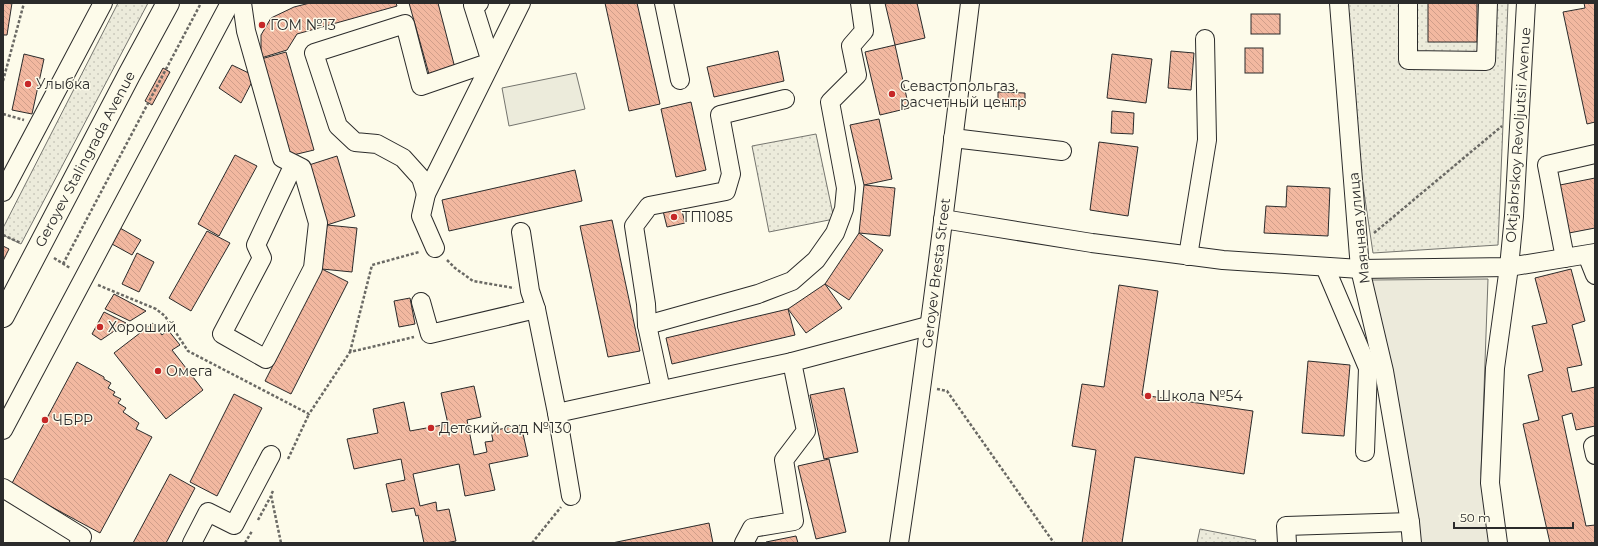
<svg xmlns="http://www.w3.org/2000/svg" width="1598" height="546" font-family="Montserrat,sans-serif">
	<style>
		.grass { fill: url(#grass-dots); stroke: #74746e }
		.garden { fill: #ecebdb; stroke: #74746e }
		.parking { fill: #eceadb; stroke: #74746e }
		.building { fill: url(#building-back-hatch); stroke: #2b2b2b }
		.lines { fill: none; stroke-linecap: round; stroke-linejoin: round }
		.minor-casing { stroke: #2b2b2b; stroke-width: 20 }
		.major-casing { stroke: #2b2b2b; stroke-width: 24 }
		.path { stroke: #6a6964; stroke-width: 2.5; stroke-dasharray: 3 2; stroke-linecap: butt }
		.minor { stroke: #fdfbea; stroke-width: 18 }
		.major { stroke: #fdfbea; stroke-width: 22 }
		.poi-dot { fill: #c62828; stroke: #fdfbea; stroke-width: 1.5 }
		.labels { text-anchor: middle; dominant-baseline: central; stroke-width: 3; stroke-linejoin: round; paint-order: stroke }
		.poi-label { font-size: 14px; fill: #2b2b2b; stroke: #fdfbea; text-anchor: start }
		.street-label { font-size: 14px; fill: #2b2b2b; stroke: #fdfbea }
	</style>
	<defs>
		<pattern id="grass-dots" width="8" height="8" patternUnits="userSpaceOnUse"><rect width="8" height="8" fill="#ecebdb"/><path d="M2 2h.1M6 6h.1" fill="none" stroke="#cbcabc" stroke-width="1.8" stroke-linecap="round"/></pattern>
		<pattern id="building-back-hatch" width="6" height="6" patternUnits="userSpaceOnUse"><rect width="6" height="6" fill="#f2b8a0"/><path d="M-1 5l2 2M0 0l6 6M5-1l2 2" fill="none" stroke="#d09e8a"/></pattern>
	</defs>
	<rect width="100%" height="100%" fill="#fdfbea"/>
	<!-- grass -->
	<g class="grass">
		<polygon points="118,3 148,3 21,244 3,235 3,228"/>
		<polygon points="1336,3 1508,3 1498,245 1373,253"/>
		<polygon points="816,134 834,219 769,232 752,146"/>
		<polygon points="1200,529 1256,540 1255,543 1197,543"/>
	</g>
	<!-- garden -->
	<polygon class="garden" points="576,73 585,109 509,126 502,88"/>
	<!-- parking -->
	<polygon class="parking" points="1488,279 1481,473 1489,543 1419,543 1371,280"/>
	<!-- building -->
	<g class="building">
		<polygon points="3,3 12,3 7,35 3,35"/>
		<polygon points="310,3 396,3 397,6 297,34 287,50 261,58 261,35 271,18 294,7"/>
		<polygon points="409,3 438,3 455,68 429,74"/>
		<polygon points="605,3 637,3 660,104 629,111"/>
		<polygon points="885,3 917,3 925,38 895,45"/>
		<rect x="1428" y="3" width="49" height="39"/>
		<polygon points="1584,3 1595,3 1595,122 1587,124 1563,12 1585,8"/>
		<rect x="1251" y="14" width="29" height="20"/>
		<polygon points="895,45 909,108 880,115 865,52"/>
		<rect x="1245" y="48" width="18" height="25"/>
		<polygon points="778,51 784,81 714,97 707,67"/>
		<polygon points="1171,51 1194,53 1191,90 1168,88"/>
		<polygon points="286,52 314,150 289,156 261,59"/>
		<polygon points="24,54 44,59 32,114 12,110"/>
		<polygon points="1112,54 1152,59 1146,103 1107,98"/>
		<polygon points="232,65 255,76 241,103 219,88"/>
		<polygon points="163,68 170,72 152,105 145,101"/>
		<polygon points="998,92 1025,93 1025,107 998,106"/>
		<polygon points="691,102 706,170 676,177 661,109"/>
		<polygon points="1112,111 1134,113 1133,134 1111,133"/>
		<polygon points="879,119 892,179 864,185 850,125"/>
		<polygon points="1099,142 1138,147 1128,216 1090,210"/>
		<polygon points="235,155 257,166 219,236 198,224"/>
		<polygon points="337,156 355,216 327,225 309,165"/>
		<polygon points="575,170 582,201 449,231 442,200"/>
		<polygon points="1595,178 1595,228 1569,233 1560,185"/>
		<polygon points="864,185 895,188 890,236 859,233"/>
		<polygon points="1287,186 1330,188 1328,236 1264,233 1266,206 1286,207"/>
		<polygon points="681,207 685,223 667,227 663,211"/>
		<polygon points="612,220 640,351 608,357 580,226"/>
		<polygon points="327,225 357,228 352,272 322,269"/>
		<polygon points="120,228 141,240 132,255 112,244"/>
		<polygon points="207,231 230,243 191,311 169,298"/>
		<polygon points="859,233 883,250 849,300 825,284"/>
		<polygon points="3,246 9,249 3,261"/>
		<polygon points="137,253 154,262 139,292 122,284"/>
		<polygon points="322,269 348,282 291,394 265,381"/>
		<polygon points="1571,269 1585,321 1572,325 1582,365 1567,368 1572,392 1595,387 1595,426 1576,430 1572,413 1562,416 1586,526 1595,525 1595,543 1550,543 1523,424 1539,420 1528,375 1543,371 1532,326 1547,323 1535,278"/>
		<polygon points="825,284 842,308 806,333 788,309"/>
		<polygon points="1119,285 1158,291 1142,395 1253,411 1244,474 1135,457 1122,543 1082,543 1096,450 1072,446 1082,384 1104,387"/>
		<polygon points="114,294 146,311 130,321 105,309"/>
		<polygon points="410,298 415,324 399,327 394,301"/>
		<polygon points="788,309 795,335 672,364 666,338"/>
		<polygon points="104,312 126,323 101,340 92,334"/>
		<polygon points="153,323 162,335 168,330 180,345 172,350 203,390 166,419 114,353"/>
		<polygon points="1308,361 1350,365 1344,436 1302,433"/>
		<polygon points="77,362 104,377 104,379 111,383 108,388 115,392 113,395 121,399 118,403 126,408 123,412 139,423 136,429 152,437 100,533 11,485"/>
		<polygon points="474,386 481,417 467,420 474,455 487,452 485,442 493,441 491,431 521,425 528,456 489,464 495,490 465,496 459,464 413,474 420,506 436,502 437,511 449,509 456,541 445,543 424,543 418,515 416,516 414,508 392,512 386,484 405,480 401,459 354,469 347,439 378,433 373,409 404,402 410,431 448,424 441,393"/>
		<polygon points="844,388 858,452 824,459 810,395"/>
		<polygon points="234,394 262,408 217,496 190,482"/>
		<polygon points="829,459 846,532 816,539 798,466"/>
		<polygon points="170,474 195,488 166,543 133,543"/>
		<polygon points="709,523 713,543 612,543"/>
		<polygon points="796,536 798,543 766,543 766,542"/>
	</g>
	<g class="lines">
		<defs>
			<g id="minor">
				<polyline points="242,3 246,31 282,158 302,168 318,223 313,268 266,359 222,334 262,258 256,245 294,164"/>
				<polyline points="664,3 680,80"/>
				<polyline points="1339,3 1360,269 1384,371 1410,522 1412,543"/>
				<polyline points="1408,3 1408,60 1486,61 1488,3"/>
				<polyline points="953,138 1062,151"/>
				<polyline points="3,192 103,3"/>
				<polyline points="426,194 421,178 403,158 377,144 355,142 338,126 314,53 405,24 421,86 491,62 473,5 479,3"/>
				<polyline points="943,219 1092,243 1223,260 1360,269 1509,267 1595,253"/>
				<polyline points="521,232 530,291 536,309 557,413"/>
				<polyline points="435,248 421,216 426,194 521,3"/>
				<polyline points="1587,255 1595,275"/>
				<polyline points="1188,256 1207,140 1205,39"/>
				<polyline points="1565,258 1547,165 1595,154"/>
				<polyline points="1325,267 1368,368 1365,452"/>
				<polyline points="421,302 430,334 536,309"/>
				<polyline points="647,325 646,304 634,226 649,206 726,191 731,174 720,115 785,99"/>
				<polyline points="661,390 647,325 758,294 792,281 816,260 835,233 844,209 846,188 830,102 857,75 851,46 864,31 860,3"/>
				<polyline points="3,430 230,3"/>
				<polyline points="1595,445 1593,446 1595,455"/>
				<polyline points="3,488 82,537 79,543"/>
				<polyline points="571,496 557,413 792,362"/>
				<polyline points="192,543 208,512 234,525 271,455"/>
				<polyline points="744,543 752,528 794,521 784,460 806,431 792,362 928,326"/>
				<path d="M899,543C926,363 948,183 970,3"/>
				<polyline points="1287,543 1286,526 1410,522"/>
				<polyline points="1498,543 1490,483 1495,368 1509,267 1514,216 1526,3"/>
			</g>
			<polyline id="major" points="3,316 129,75 168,3"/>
		</defs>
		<!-- minor casing -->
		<use href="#minor" class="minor-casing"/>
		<!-- major casing -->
		<use href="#major" class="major-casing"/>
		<!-- path -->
		<g class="path">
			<polyline points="3,81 24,3"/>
			<polyline points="3,114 24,120"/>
			<polyline points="1374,233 1502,126"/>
			<polyline points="3,235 21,243"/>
			<polyline points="54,258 70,268"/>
			<polyline points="447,260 455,268 473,281 514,288"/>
			<polyline points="63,264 201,3"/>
			<polyline points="98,285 156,309 165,316 188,351 309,414 350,352 414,337"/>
			<polyline points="350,352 372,265 419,252"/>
			<polyline points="937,389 947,391 1054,543"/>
			<polyline points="288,459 309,414"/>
			<polyline points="273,491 271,495 281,543"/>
			<polyline points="258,520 271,496"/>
			<polyline points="245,543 252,531"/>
			<polyline points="532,543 561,507"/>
		</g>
		<!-- minor -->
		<use href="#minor" class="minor"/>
		<!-- major -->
		<use href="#major" class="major"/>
	</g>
	<!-- markers -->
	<g class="poi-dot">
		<circle cx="262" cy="25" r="4"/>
		<circle cx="28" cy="84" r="4"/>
		<circle cx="892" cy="94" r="4"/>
		<circle cx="674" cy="217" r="4"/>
		<circle cx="100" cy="327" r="4"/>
		<circle cx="158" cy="371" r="4"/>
		<circle cx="1148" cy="396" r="4"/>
		<circle cx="45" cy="420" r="4"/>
		<circle cx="431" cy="428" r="4"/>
	</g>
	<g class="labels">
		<!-- poi labels -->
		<g class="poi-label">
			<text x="270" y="25">ГОМ №13</text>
			<text x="36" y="84">Улыбка</text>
			<text x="900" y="86">Севастопольгаз,<tspan x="900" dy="16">расчетный центр</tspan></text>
			<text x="682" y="217">ТП1085</text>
			<text x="108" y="327">Хороший</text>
			<text x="166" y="371">Омега</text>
			<text x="1156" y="396">Школа №54</text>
			<text x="53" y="420">ЧБРР</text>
			<text x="439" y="428">Детский сад №130</text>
		</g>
		<!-- street labels -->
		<g class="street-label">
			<text transform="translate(1518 135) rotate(-86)">Oktjabrskoy Revoljutsii Avenue</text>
			<text transform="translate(85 159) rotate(-62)">Geroyev Stalingrada Avenue</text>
			<text transform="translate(1359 228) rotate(-96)">Маячная улица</text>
			<text transform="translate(936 273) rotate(-83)">Geroyev Bresta Street</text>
		</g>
	</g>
	<!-- border -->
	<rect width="1598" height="546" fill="none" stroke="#2b2b2b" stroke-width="8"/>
	<!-- scale -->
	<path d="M1454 522v6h119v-6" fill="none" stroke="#2b2b2b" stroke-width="2"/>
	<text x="1460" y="522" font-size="12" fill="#2b2b2b" stroke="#fdfbea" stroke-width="3" paint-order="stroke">50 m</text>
</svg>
